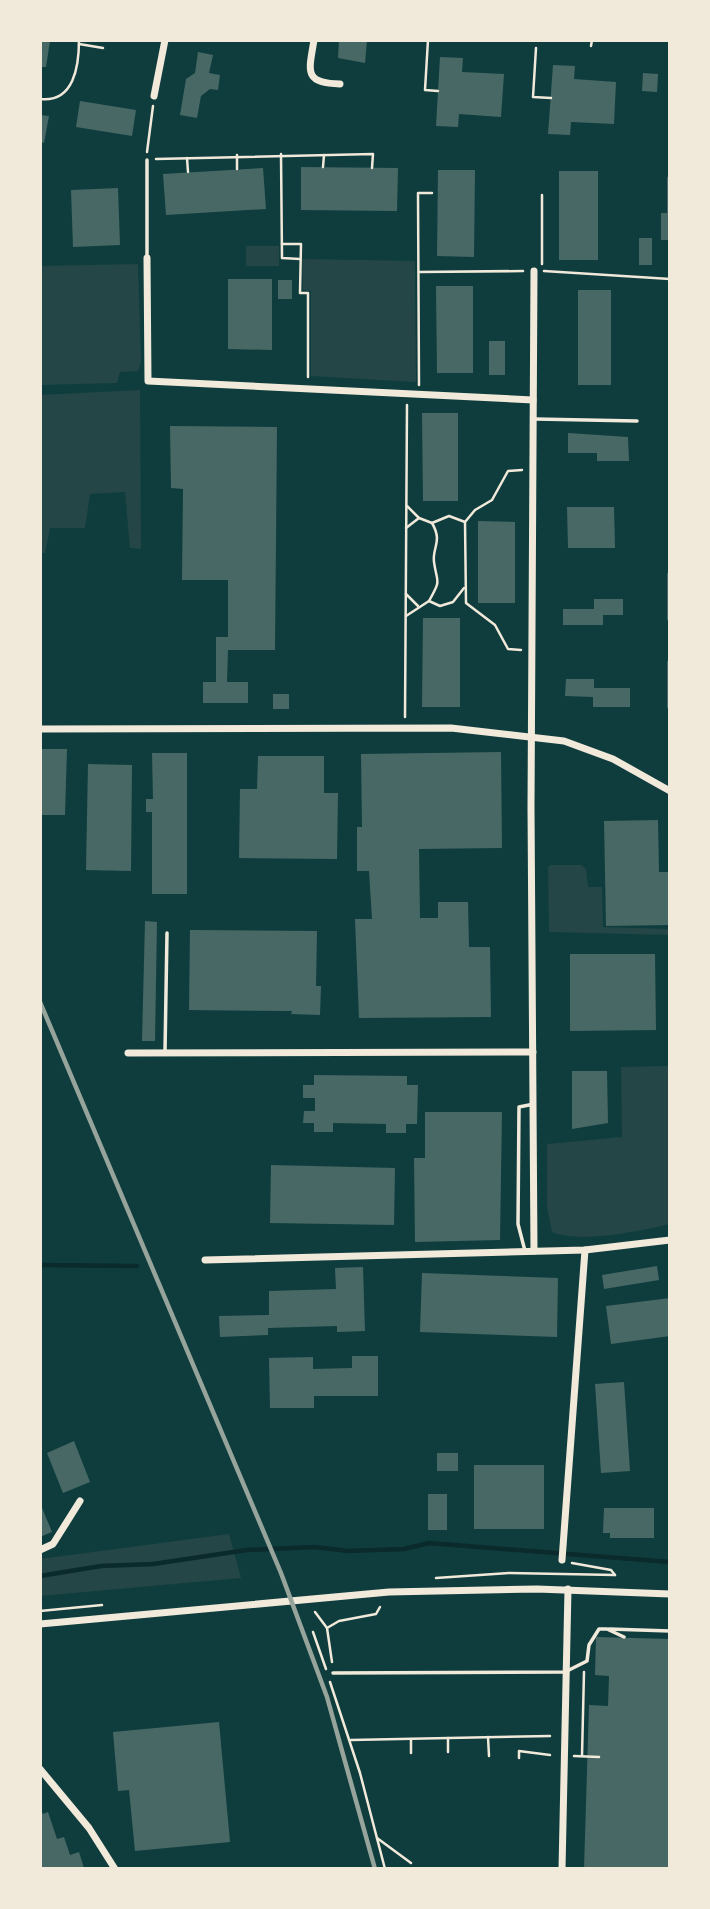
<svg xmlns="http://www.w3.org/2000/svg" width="710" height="1909" font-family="Raleway,sans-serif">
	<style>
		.green { fill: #244646 }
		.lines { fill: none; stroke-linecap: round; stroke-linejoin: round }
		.stream { stroke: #0a2a2b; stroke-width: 4.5 }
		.building { fill: #486865 }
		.path { stroke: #f1e9da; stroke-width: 2.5 }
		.service { stroke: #f1e9da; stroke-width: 3.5 }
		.minor { stroke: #f1e9da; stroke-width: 7 }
		.rail { stroke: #97a49c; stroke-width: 4.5 }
	</style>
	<rect width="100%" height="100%" fill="#0f3d3e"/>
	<!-- green -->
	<g class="green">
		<rect x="246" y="246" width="33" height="20"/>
		<polygon points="302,259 415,261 416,382 311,376 311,291 303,290"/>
		<polygon points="138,264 141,362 138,371 120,372 117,383 40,385 40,266"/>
		<polygon points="140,390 141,549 130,548 125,492 90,494 85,528 50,528 45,553 40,553 40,395"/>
		<polygon points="551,865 581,865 586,869 588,887 602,887 603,927 670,929 670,935 549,932 548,867"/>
		<path d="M670,1066V1224C640,1231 580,1244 552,1232L547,1207V1144L622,1137L621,1067Z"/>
		<polygon points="229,1534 241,1578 40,1596 40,1559"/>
	</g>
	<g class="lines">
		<!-- stream -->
		<g class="stream">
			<polyline points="40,1265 137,1266"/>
			<polyline points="40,1576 101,1566 153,1564 247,1550 315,1547 348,1551 404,1549 429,1543 670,1562"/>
		</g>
	</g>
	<!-- building -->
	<g class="building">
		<polygon points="40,40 50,41 46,67 40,67"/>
		<polygon points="339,40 367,40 365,63 338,58"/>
		<polygon points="198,52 213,55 209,73 220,75 218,90 210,89 201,96 197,118 180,115 186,79 195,73"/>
		<polygon points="440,57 463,58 462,72 504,74 501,117 459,114 458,127 436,126"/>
		<polygon points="553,65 575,66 574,79 616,82 614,124 571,122 570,135 548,134"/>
		<polygon points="643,73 658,74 657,92 642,91"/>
		<polygon points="80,101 136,110 132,136 76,127"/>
		<polygon points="40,115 49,116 44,143 40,142"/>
		<polygon points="301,167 398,168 397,211 301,210"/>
		<polygon points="263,168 266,209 166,215 163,174"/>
		<polygon points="438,170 475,170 474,257 437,256"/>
		<rect x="559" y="171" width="39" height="89"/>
		<polygon points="667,177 670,177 670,240 661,240 661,213 667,213"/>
		<polygon points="118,188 120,245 73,247 71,190"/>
		<rect x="639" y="238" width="13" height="27"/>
		<polygon points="228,279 272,279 272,350 228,349"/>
		<rect x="278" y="280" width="14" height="19"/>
		<polygon points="436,286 473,286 473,373 437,373"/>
		<rect x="578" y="290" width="33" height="95"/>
		<rect x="489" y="341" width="16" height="34"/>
		<polygon points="422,413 458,413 458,501 423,501"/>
		<polygon points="170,426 277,427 275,650 228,650 227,682 248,682 248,703 203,703 203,682 216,682 216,637 228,637 228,580 182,580 183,489 171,488"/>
		<polygon points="568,433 628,437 629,461 597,461 597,453 568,453"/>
		<polygon points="567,507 614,507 615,548 568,548"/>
		<polygon points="478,521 515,522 515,603 478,603"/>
		<rect x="667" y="573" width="3" height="47"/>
		<polygon points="594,599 623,599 623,615 603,615 603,625 563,625 563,609 594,609"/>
		<polygon points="423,618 460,618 460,707 422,707"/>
		<rect x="667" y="661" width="3" height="47"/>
		<polygon points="566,679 594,679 594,688 630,688 630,707 593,707 593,697 565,696"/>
		<rect x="273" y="694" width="16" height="15"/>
		<polygon points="40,749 67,749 65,815 40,815"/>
		<polygon points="501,752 502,848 419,849 420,918 438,918 438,902 468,902 469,947 490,947 491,1017 359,1018 355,919 372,919 369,871 357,871 357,827 362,827 361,754"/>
		<polygon points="152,753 187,753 187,894 152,894 152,812 146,812 146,799 153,799"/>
		<polygon points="258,756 324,756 324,793 338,793 337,859 239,858 240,789 257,789"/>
		<polygon points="88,764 132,765 131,871 86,870"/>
		<polygon points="658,820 659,872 670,872 670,925 606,926 604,821"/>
		<polygon points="145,921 157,922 155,1041 142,1041"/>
		<polygon points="190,930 317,931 316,986 321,986 320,1015 291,1014 292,1011 189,1010"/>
		<polygon points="570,954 655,954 656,1030 570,1031"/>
		<polygon points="572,1071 607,1071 608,1123 572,1129"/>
		<polygon points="314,1075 407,1076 407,1085 418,1085 417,1124 406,1124 406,1133 386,1133 386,1124 333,1123 333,1132 314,1132 314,1123 303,1123 304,1111 315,1111 315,1098 303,1098 303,1085 314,1085"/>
		<polygon points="425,1112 502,1112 500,1240 415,1242 414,1158 425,1158"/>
		<polygon points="271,1165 395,1168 394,1225 270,1223"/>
		<polygon points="657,1266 659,1280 604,1289 602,1275"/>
		<polygon points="363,1267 365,1331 337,1332 337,1326 268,1328 268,1335 220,1337 219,1316 269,1315 269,1291 336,1289 335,1268"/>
		<polygon points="422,1273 558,1278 557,1337 420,1332"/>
		<polygon points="670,1298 670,1336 611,1344 606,1306"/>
		<polygon points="352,1356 378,1356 378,1396 314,1396 314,1408 270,1408 269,1358 313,1357 313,1369 352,1368"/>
		<polygon points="624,1382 630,1471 601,1473 595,1384"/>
		<polygon points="74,1441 90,1482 63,1493 47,1453"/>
		<rect x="437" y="1453" width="21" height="18"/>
		<rect x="474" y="1465" width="70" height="64"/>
		<rect x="428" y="1494" width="19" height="36"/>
		<polygon points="40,1503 52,1532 40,1537"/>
		<polygon points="604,1508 654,1508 654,1538 610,1538 610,1533 603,1533"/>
		<polygon points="596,1637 670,1639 670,1869 584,1869 589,1705 608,1706 609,1676 595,1675"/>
		<polygon points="219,1722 230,1842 135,1851 129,1790 118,1791 113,1732"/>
		<polygon points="40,1808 43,1814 48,1812 57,1839 64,1837 70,1855 79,1852 84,1868 40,1869"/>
	</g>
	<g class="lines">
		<!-- path -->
		<g class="path">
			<polyline points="428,40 425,90 438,91"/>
			<polyline points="79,44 103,48"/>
			<polyline points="591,46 592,40"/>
			<polyline points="536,48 533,97 551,98"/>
			<path d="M40,99C74,103 79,66 79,40"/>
			<polyline points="147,152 153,106"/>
			<polyline points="281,154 282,258 300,259"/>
			<polyline points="237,155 237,169"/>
			<polyline points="187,158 188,172"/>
			<polyline points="156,159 373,154 372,168"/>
			<polyline points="323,167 324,155"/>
			<polyline points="282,244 301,244 300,293 308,293 308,377"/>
			<polyline points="542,264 542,195"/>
			<polyline points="544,271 670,279"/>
			<polyline points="419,272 523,271"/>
			<polyline points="419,385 418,193 432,193"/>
			<polyline points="407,506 419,518 432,523"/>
			<polyline points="406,528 419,518"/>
			<path d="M464,588L453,602L440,606L429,601C442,578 437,584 434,562C432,547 443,542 432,523L449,516L465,522"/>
			<polyline points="406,594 418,606"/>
			<polyline points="406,616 429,601"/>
			<polyline points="521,650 508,649 495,625 466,603 465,522 475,510 492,500 508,471 522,470"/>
			<polyline points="405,717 407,405"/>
			<polyline points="670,819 670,867"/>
			<polyline points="572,1563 611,1570 615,1575"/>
			<polyline points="436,1578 509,1573 615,1575"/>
			<polyline points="40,1611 102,1605"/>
			<polyline points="315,1612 327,1628 332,1662"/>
			<polyline points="327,1628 339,1621 376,1614 380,1607"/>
			<polyline points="313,1632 326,1669"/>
			<polyline points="330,1682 360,1773 385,1869"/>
			<polyline points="488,1737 489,1756"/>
			<polyline points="411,1739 411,1753"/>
			<polyline points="351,1740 550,1736"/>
			<polyline points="448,1752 448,1738"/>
			<polyline points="574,1756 599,1757"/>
			<polyline points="582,1756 584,1672"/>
			<polyline points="519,1758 519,1751 550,1755"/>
			<polyline points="377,1838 411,1863"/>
		</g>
		<!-- service -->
		<g class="service">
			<polyline points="147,258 147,160"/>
			<polyline points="535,419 637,421"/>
			<polyline points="165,1052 167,933"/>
			<polyline points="525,1251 518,1224 519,1107 534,1104"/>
			<polyline points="609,1629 670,1631"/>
			<polyline points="333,1673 565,1672 587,1661 589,1645 599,1629 607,1629 624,1637"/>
		</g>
		<!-- minor -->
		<g class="minor">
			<path d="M314,40C309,71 303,83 340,84"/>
			<polyline points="154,96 165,40"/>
			<polyline points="147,258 148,381 533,400"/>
			<polyline points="534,271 531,807 534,1251"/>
			<polyline points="40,729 451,728 564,741 613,759 670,791"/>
			<polyline points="128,1053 533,1052"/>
			<polyline points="205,1260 585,1250 670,1240"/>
			<polyline points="40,1550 53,1544 80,1501"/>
			<polyline points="562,1560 585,1250"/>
			<polyline points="40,1624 389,1592 537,1589 670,1594"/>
			<polyline points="40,1769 89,1828 115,1869"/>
			<polyline points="562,1869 568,1589"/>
		</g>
		<!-- rail -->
		<polyline class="rail" points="40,1002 281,1573 327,1697 375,1869"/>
	</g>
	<!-- border -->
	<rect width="710" height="1909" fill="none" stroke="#f1e9da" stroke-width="84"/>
</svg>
